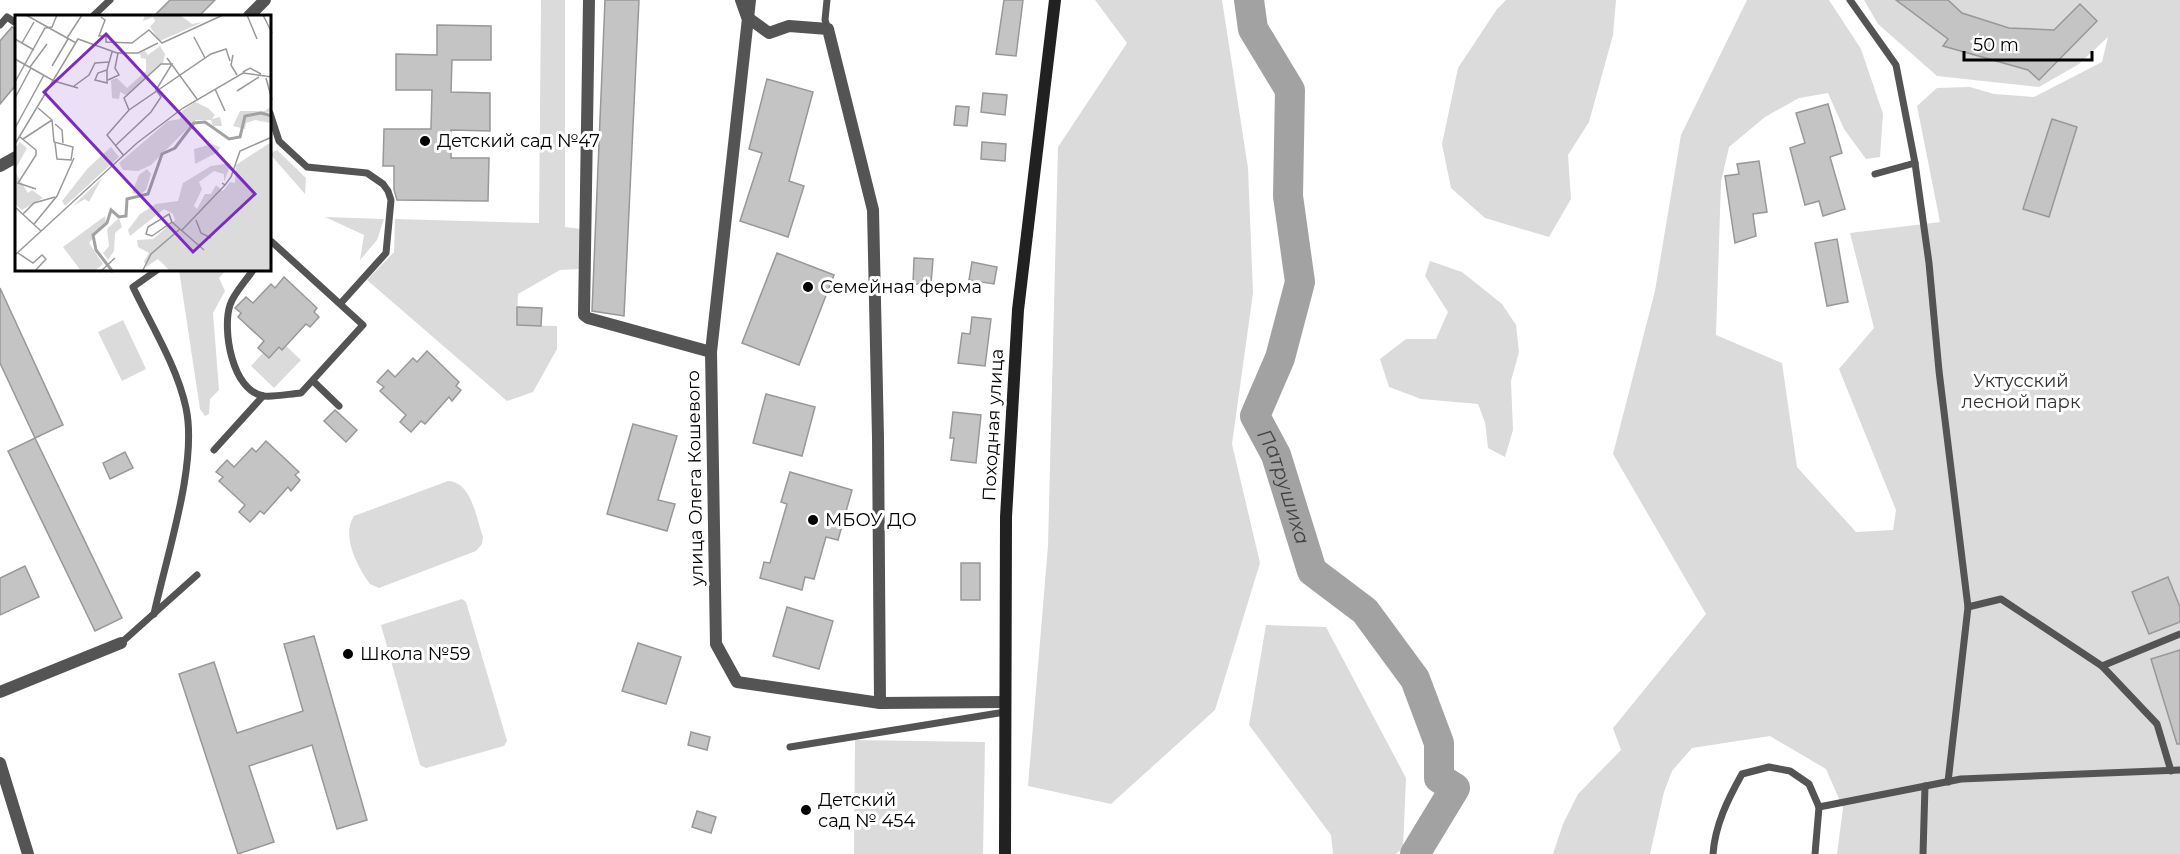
<svg xmlns="http://www.w3.org/2000/svg" width="2180" height="854" font-family="Montserrat,sans-serif">
	<style>
		.green { fill: #dbdbdb }
		.lines { fill: none; stroke-linecap: round; stroke-linejoin: round }
		.river { stroke: #a2a2a2; stroke-width: 30 }
		.building { fill: #c4c4c4; stroke: #989898; stroke-width: 1.5 }
		.lane { stroke: #545454; stroke-width: 7 }
		.street { stroke: #545454; stroke-width: 12 }
		.secondary { stroke: #212121; stroke-width: 12 }
		.poi-dot { fill: #000; stroke: #fff; stroke-width: 2 }
		.labels { text-anchor: middle; dominant-baseline: central; stroke-width: 6; stroke-linejoin: round; paint-order: stroke }
		.poi-label { font-size: 18px; fill: #000; stroke: #fff; text-anchor: start }
		.park-label { font-size: 18px; fill: #323232; stroke: #fff }
		.street-label { font-size: 18px; fill: #000; stroke: #fff }
		.water-label { font-size: 20px; font-style: italic; fill: #434343; stroke: #fff }
		.inset-river { fill: none; stroke: #a2a2a2; stroke-width: 3 }
		.inset-road { fill: none; stroke: #999; stroke-width: 1.5 }
		.view { fill: #7b2cbf; fill-opacity: 0.15; stroke: #7b2cbf; stroke-width: 3 }
		.inset-edge { fill: none; stroke: #000; stroke-width: 3 }
	</style>
	<rect width="100%" height="100%" fill="#fff"/>
	<!-- green -->
	<g class="green">
		<polygon points="541,0 565,0 565,227 582,229 580,269 560,270 518,294 517,325 557,326 557,349 533,392 507,401 367,280 394,252 395,219 539,223"/>
		<polygon points="1095,0 1222,0 1248,168 1253,293 1232,444 1260,563 1215,710 1111,804 1028,786 1048,546 1058,147 1127,43"/>
		<polygon points="1506,0 1616,0 1613,35 1589,122 1568,155 1571,199 1549,237 1485,218 1451,188 1442,144 1458,68 1497,9"/>
		<polygon points="1747,0 1829,0 1861,49 1883,114 1880,157 1866,159 1844,129 1828,93 1799,98 1765,117 1729,147 1721,182 1716,335 1782,363 1797,467 1856,532 1893,530 1896,510 1839,369 1874,328 1850,233 1940,222 1917,106 1937,88 1970,87 1994,94 2034,97 2102,62 2108,37 2079,64 2039,87 1937,76 1878,24 1864,0 2180,0 2180,854 1837,854 1843,808 1826,769 1770,736 1692,748 1672,771 1664,792 1650,854 1553,854 1563,824 1578,794 1621,750 1613,728 1706,614 1613,454 1655,291 1681,135"/>
		<polygon points="277,150 306,178 305,194 270,154"/>
		<polygon points="325,217 384,219 377,240 360,260 364,235"/>
		<polygon points="1430,261 1462,272 1502,304 1516,325 1519,352 1511,381 1513,430 1505,457 1488,448 1485,422 1478,404 1421,399 1389,387 1380,359 1406,339 1436,339 1448,312 1425,276"/>
		<polygon points="179,270 226,270 219,278 225,291 213,313 219,390 210,399 209,414 205,416 200,409"/>
		<polygon points="123,320 146,369 122,381 98,332"/>
		<polygon points="286,346 301,360 274,388 251,366 263,353 269,358 279,347 282,350"/>
		<path d="M448,481C472,482 476,518 483,537L482,544L476,551L379,588L370,584C357,566 341,535 354,516Z"/>
		<polygon points="462,599 466,602 507,741 504,746 426,768 420,765 381,625"/>
		<polygon points="1266,625 1326,627 1406,778 1403,848 1396,854 1333,854 1331,835 1249,725"/>
		<polygon points="855,740 985,742 983,854 854,854"/>
	</g>
	<g class="lines">
		<!-- river -->
		<path class="river" id="s1" d="M1249,0L1253,29L1290,90L1288,196L1300,282L1280,358L1255,416L1276,455L1312,571L1365,611L1415,679L1439,743V778L1455,788L1415,854"/>
	</g>
	<!-- building -->
	<g class="building">
		<polygon points="170,0 215,0 199,16 154,16"/>
		<polygon points="605,0 639,0 624,316 592,311"/>
		<polygon points="1004,0 1023,0 1016,56 996,54"/>
		<polygon points="1896,0 1948,0 1962,13 2009,28 2054,30 2080,4 2097,21 2039,80 2028,70 1943,46 1948,39"/>
		<polygon points="437,25 491,26 491,60 452,60 451,92 490,93 490,131 451,130 451,158 489,158 488,201 397,200 394,190 394,166 383,166 384,129 431,129 432,90 396,90 396,54 437,55"/>
		<polygon points="12,27 16,29 16,85 0,104 0,41"/>
		<polygon points="767,79 813,92 789,181 804,186 788,237 740,221 762,153 749,149"/>
		<polygon points="983,93 1007,95 1005,115 981,112"/>
		<polygon points="1828,104 1842,153 1830,157 1845,209 1823,216 1819,201 1805,205 1790,148 1805,143 1796,113"/>
		<polygon points="956,106 969,107 967,126 954,125"/>
		<polygon points="2052,119 2077,127 2049,217 2023,209"/>
		<polygon points="982,142 1006,144 1005,161 981,159"/>
		<polygon points="1759,161 1767,212 1753,214 1756,236 1735,243 1725,176 1739,174 1737,164"/>
		<polygon points="1837,239 1848,302 1827,306 1815,243"/>
		<polygon points="777,253 834,275 799,365 742,343"/>
		<polygon points="914,258 933,259 931,284 913,284"/>
		<polygon points="972,262 997,267 994,284 969,280"/>
		<polygon points="284,277 317,308 314,312 319,317 310,327 306,324 282,350 279,347 269,358 258,348 264,341 238,317 241,313 235,308 246,297 253,303 271,284 275,288"/>
		<polygon points="0,288 63,425 35,438 0,363"/>
		<polygon points="517,307 542,308 541,326 517,325"/>
		<polygon points="972,317 991,319 985,366 958,363 962,333 970,334"/>
		<polygon points="427,351 459,382 456,386 461,390 452,401 449,397 425,424 421,421 411,432 400,422 406,415 380,391 384,387 377,382 388,370 395,377 413,358 417,362"/>
		<polygon points="766,394 815,407 802,456 753,443"/>
		<polygon points="335,410 357,430 346,442 324,421"/>
		<polygon points="953,412 981,415 976,463 951,460 954,438 950,438"/>
		<polygon points="633,424 677,436 658,500 675,504 667,531 607,514"/>
		<polygon points="35,438 122,618 95,631 8,451"/>
		<polygon points="266,441 299,472 295,475 300,480 291,491 288,487 264,514 260,511 250,522 239,512 245,505 219,481 223,477 216,472 227,460 234,467 252,448 256,452"/>
		<polygon points="125,452 133,468 110,479 103,463"/>
		<polygon points="790,472 852,490 838,540 826,537 814,579 805,577 802,590 760,578 764,562 770,563 787,504 781,502"/>
		<rect x="961" y="563" width="19" height="37"/>
		<polygon points="25,566 39,597 0,615 0,578"/>
		<polygon points="2168,577 2180,607 2180,622 2149,634 2132,592"/>
		<polygon points="787,607 833,621 819,669 773,656"/>
		<polygon points="314,636 367,820 337,829 312,745 249,766 274,842 238,854 179,674 214,662 237,733 303,711 284,644"/>
		<polygon points="638,643 681,657 666,704 622,691"/>
		<polygon points="2180,650 2180,744 2177,744 2151,659"/>
		<polygon points="691,732 710,737 707,750 688,745"/>
		<polygon points="697,811 716,817 711,833 692,827"/>
	</g>
	<g class="lines">
		<!-- lane -->
		<g class="lane">
			<polyline points="827,0 825,20 828,29"/>
			<polyline points="1850,0 1896,65 1915,163 1875,174"/>
			<polyline points="93,16 110,0"/>
			<polyline points="0,25 7,17 16,23"/>
			<polyline points="270,113 279,141 307,167 367,173 383,184 388,191 391,200 386,253 341,303"/>
			<polyline points="1915,163 1929,263 1939,371 1968,607 1948,782"/>
			<path d="M253,270C246,281 234,293 230,305C222,329 232,392 264,396C275,397 289,394 301,393L363,325L272,242"/>
			<polyline points="313,381 339,406"/>
			<polyline points="214,450 263,396"/>
			<polyline points="1968,607 2001,599 2102,666 2180,634"/>
			<path d="M154,614C166,557 198,464 186,408C177,366 151,325 133,287L157,270"/>
			<polyline points="121,643 197,575"/>
			<polyline points="2102,666 2157,724 2171,771"/>
			<polyline points="790,747 1005,712"/>
			<polyline points="1819,807 1961,779 2180,770"/>
			<path d="M1713,854C1715,825 1728,799 1742,774L1769,767L1790,771L1809,784L1819,807L1815,854"/>
			<polyline points="1923,854 1925,786"/>
		</g>
		<!-- street -->
		<g class="street">
			<polyline points="589,0 584,315 588,318 711,352"/>
			<polyline points="741,0 747,17 769,33 789,26 828,29 873,210 878,437 880,703"/>
			<polyline points="750,0 711,352 716,644 737,682 880,703 1005,702"/>
			<polyline points="249,16 265,0"/>
			<polyline points="0,166 16,157"/>
			<polyline points="0,692 121,643"/>
			<polyline points="0,763 28,854"/>
		</g>
		<!-- secondary -->
		<polyline class="secondary" points="1005,854 1006,517 1018,310 1055,0"/>
	</g>
	<!-- markers -->
	<g class="poi-dot">
		<circle cx="425" cy="141" r="6"/>
		<circle cx="808" cy="287" r="6"/>
		<circle cx="813" cy="520" r="6"/>
		<circle cx="348" cy="654" r="6"/>
		<circle cx="806" cy="810" r="6"/>
	</g>
	<g class="labels">
		<!-- poi labels -->
		<g class="poi-label">
			<text x="437" y="141">Детский сад №47</text>
			<text x="820" y="287">Семейная ферма</text>
			<text x="825" y="520">МБОУ ДО</text>
			<text x="360" y="654">Школа №59</text>
			<text x="818" y="800">Детский<tspan x="818" dy="21">сад № 454</tspan></text>
		</g>
		<!-- park labels -->
		<g class="park-label">
			<text x="2021" y="381">Уктусский<tspan x="2021" dy="21">лесной парк</tspan></text>
		</g>
		<!-- street labels -->
		<g class="street-label">
			<text transform="translate(993 425) rotate(-87)">Походная улица</text>
			<text transform="translate(695 478) rotate(-91)">улица Олега Кошевого</text>
		</g>
		<!-- water labels -->
		<g class="water-label">
			<text stroke="none"><textPath href="#s1" startOffset="512">Патрушиха</textPath></text>
		</g>
	</g>
	<!-- overview -->
	<g transform="translate(15 15)">
		<rect width="256" height="256" fill="#fff"/>
		<path d="M130,0H165L177,9L188,7L145,26L135,12L140,6L138,2L128,6ZM145,31L150,39L148,48L111,80L105,77L104,84L97,83L96,65L102,63L112,73L131,56V44L126,43L125,38L130,36L133,40ZM180,87L193,93L200,100L197,104L205,102L207,111H198L196,105H181L136,150L123,156L108,155L104,148L153,106L165,104L167,96ZM256,91V99L251,96L256,101V108L240,105L231,108L230,114L218,111L225,96H250ZM5,127L12,133L0,155V133ZM256,127V256H155L143,244L131,252L129,246L134,238L123,232L122,225L138,224L160,205L158,199L149,194L115,221L113,215L125,199L141,189L163,186L168,168L196,151L216,148L209,167V159L199,156L184,167L187,174L179,191L182,194L190,179H196L201,170L208,176L215,167L220,168L221,150ZM197,129L205,132L203,137L180,149L179,134ZM96,132L104,142L50,191L47,186L73,153ZM132,154L136,159L131,175L125,180L117,178L124,160ZM0,157L13,178L17,175L28,183L7,195L0,189ZM87,163L74,187L70,184L58,191ZM90,201L91,207L74,228L88,249L79,256H66L48,232ZM104,203L107,212L100,218L99,236L93,245L88,238L94,231L92,214Z" fill="#dbdbdb"/>
		<path class="inset-river" d="M98,257L81,235L78,220L92,208L96,195L104,202L111,201L112,184L133,179L147,139L160,133L179,108L190,107L214,124L225,122L230,101L246,98L257,101"/>
		<path class="inset-road" d="M11,0L61,28M232,0L242,24M248,0L257,18M86,2L90,5L84,21H91V27L117,28L134,15L147,28L208,0M179,22L190,43M52,23L67,0M0,24L19,35M7,28L19,7M218,40L216,50L222,60M152,43L182,84M0,44L39,66L63,73M37,51L53,24M15,52L32,29M92,55V68L80,65L83,58L92,55L97,37M228,57L235,53L246,59M251,63L257,85M93,65L104,60L100,53L103,38M0,67L30,13L37,12L42,0M59,71L74,60L80,48L94,47M200,74L210,96M222,76L244,62M0,83L16,53M23,93L37,105L39,127L58,132L56,145L42,144L40,128M40,109L47,115L48,128M0,113L29,60M5,122L21,135V140L3,168L21,174M8,124L37,105M0,129L63,24L102,38H123L143,28M100,131L136,97L146,82L141,75L157,49H146L109,83L114,95M109,141L92,120L114,95L196,39L211,34L215,46M207,168L210,170L216,162L225,136L257,122M0,192L26,216M8,199L19,188L40,182M181,205L186,218L196,223M157,207L137,221L131,219L133,212L154,199L157,207L189,235M19,209L42,181L59,143M167,215L210,170M3,238L18,248L27,240L31,244L19,257M0,240L122,128L168,93L228,58L257,62M85,257L100,243M127,257L136,239L165,214"/>
		<path class="view" d="M91,19L240,179L178,237L29,77Z"/>
		<rect width="256" height="256" class="inset-edge"/>
	</g>
	<!-- scale -->
	<path d="M1964 51v9h128v-9" fill="none" stroke="#000000" stroke-width="3"/>
	<text x="1973" y="51" font-size="18" fill="#000000" stroke="#ffffff" stroke-width="4.5" paint-order="stroke">50 m</text>
</svg>
